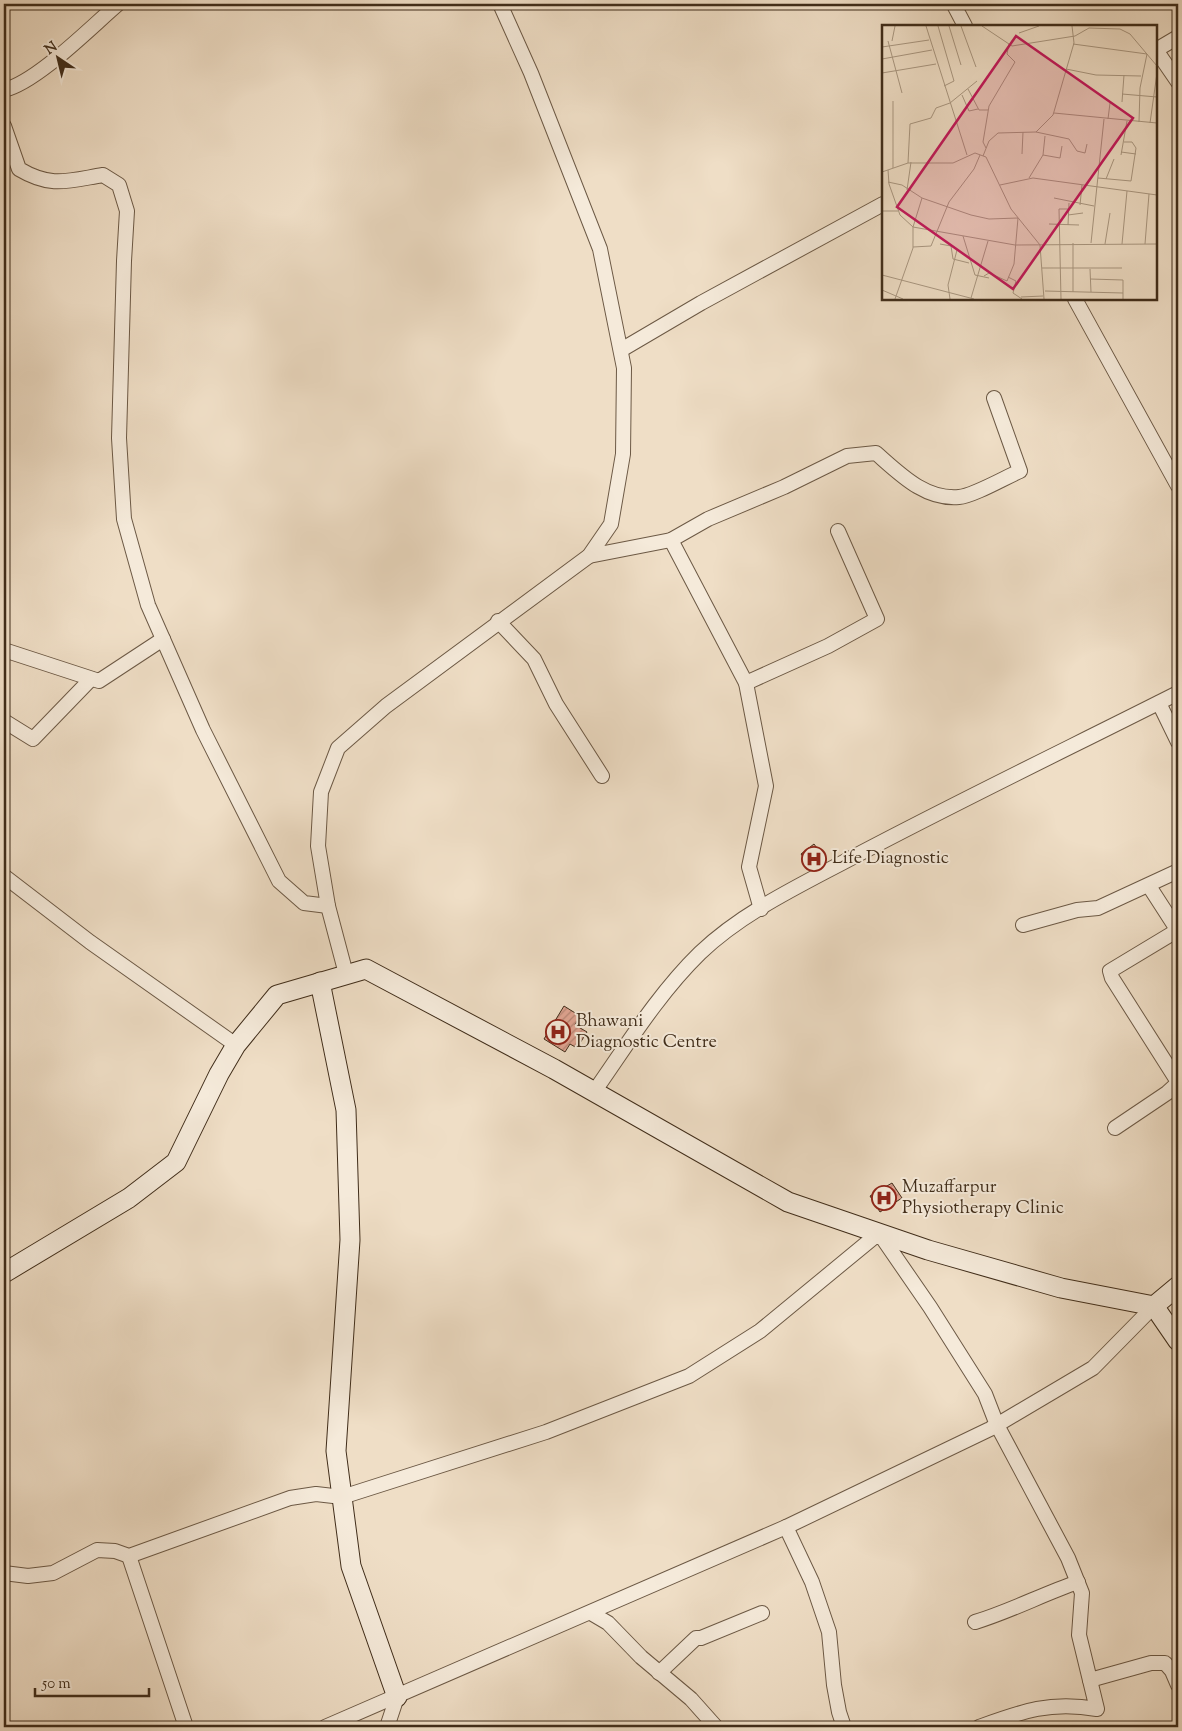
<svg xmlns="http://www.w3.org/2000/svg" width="1182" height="1731" font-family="'Sorts Mill Goudy',serif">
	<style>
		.building { fill: url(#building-hatch); stroke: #402d1a }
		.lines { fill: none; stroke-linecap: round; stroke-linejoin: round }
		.street-casing { stroke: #6c5945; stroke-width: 16 }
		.secondary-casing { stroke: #402d1a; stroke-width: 21 }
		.street { stroke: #f5eada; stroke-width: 14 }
		.secondary { stroke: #f5eada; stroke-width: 19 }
		.labels { text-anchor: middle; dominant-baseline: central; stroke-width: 4; stroke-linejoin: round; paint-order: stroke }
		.poi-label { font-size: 18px; fill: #402d1a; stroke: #f5eada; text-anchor: start }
		.inset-road { fill: none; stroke: #a99781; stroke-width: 1 }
		.view { fill: #c2185b; fill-opacity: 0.15; stroke: #c2185b; stroke-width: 2.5 }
		.inset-edge { fill: none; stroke: #402d1a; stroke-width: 2.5 }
	</style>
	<defs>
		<pattern id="building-hatch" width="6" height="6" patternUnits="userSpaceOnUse" patternTransform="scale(1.25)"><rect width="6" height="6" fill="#e1a592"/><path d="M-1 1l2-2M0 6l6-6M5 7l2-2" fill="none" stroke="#b88776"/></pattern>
	</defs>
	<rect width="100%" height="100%" fill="#efdec6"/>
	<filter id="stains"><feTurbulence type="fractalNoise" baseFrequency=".004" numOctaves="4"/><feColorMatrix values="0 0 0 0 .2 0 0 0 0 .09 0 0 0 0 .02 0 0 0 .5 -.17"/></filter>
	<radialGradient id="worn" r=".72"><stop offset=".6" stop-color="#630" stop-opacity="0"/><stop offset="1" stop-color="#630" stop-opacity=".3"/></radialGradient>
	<!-- building -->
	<g class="building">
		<polygon points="814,844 826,861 812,869 801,854"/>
		<polygon points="564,1006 580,1016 575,1025 587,1032 577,1048 570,1044 565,1052 544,1039"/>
		<polygon points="892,1183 902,1198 880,1212 870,1196"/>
	</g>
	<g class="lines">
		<defs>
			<g id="street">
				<polyline points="955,7 965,26"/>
				<polyline points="1156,50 1178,82"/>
				<polyline points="1156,50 1178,37"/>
				<path d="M4,90C37,82 90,28 118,4"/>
				<path d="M4,126L19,169C51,188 67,181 103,175L119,185L127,211L124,261L119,438L124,519L148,605L203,730L279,881L304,903L328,906"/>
				<polyline points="1075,299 1178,486"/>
				<polyline points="621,350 701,303 883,204"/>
				<polyline points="671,540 746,683 766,786 749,867 761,909"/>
				<path d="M589,556L671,540L708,519L784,487L847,456L876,453C900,474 925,500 959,497C973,496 1006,477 1020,471L994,398"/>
				<polyline points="498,621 534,659 556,704 602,776"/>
				<polyline points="4,650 99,681 163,639"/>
				<polyline points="746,683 828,646 877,619 838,531"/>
				<polyline points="1159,703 1178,742"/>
				<polyline points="4,721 33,739 91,679"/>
				<polyline points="4,876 90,942 236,1045"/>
				<polyline points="1149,886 1178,931"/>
				<polyline points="1023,925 1077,910 1098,908 1178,871"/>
				<polyline points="1178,930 1110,971 1112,978 1178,1082"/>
				<polyline points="346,974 328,906 318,846 321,792 338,748 386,706 589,556 611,524 623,454 624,368 600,249 531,73 500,4"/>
				<path d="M594,1092C627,1045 658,994 700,953C744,911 803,884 857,855C963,799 1071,747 1178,693"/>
				<polyline points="1115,1128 1167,1093 1178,1083"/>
				<polyline points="786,1527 812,1582 829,1632 834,1685 839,1712 844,1727"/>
				<polyline points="129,1556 186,1727"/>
				<path d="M4,1573L28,1576L53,1573L97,1550L115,1551L129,1556L290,1498L316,1494L342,1497L546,1432L689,1376L760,1331L879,1233L930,1307L985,1394L997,1425L1068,1558L1082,1593L1079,1635L1097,1709C1050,1701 1023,1711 979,1727"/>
				<polyline points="591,1613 608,1623 641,1657 691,1699 716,1727"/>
				<path d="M975,1622C1011,1611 1043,1594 1078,1582"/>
				<polyline points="659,1673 696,1638 701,1638 762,1613"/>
				<polyline points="1090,1680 1151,1663 1165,1663 1172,1671 1178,1685"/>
				<polyline points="325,1727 786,1527 990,1429 1093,1368 1154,1306"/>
				<polyline points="387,1727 397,1697"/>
			</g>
			<g id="secondary">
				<polyline points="320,982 346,1110 350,1240 336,1451 351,1566 397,1697"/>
				<polyline points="4,1273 129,1198 176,1162 219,1074 236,1045 277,995 366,969 554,1069 788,1202 928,1250 1061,1288 1154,1306 1178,1341"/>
				<polyline points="1154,1306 1178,1286"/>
			</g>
		</defs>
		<!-- street casing -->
		<use href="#street" class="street-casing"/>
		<!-- secondary casing -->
		<use href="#secondary" class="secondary-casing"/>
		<!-- street -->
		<use href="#street" class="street"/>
		<!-- secondary -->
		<use href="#secondary" class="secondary"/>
	</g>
	<!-- icons -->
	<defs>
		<symbol id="hospital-ring" viewBox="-11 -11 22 22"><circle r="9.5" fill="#f5eada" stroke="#8f2418" stroke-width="1.5"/><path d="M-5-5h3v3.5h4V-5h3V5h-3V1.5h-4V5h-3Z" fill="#8f2418"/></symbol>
	</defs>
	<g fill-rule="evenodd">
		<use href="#hospital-ring" x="800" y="845" width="28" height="28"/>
		<use href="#hospital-ring" x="544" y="1018" width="28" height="28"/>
		<use href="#hospital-ring" x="870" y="1184" width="28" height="28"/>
	</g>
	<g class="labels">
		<!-- poi labels -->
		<g class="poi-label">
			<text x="832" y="859">Life Diagnostic</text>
			<text x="576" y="1022">Bhawani<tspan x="576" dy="21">Diagnostic Centre</tspan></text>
			<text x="902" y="1188">Muzaffarpur<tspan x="902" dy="21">Physiotherapy Clinic</tspan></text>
		</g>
	</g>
	<!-- overview -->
	<g transform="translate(882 25)">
		<rect width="275" height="275" fill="#efdec6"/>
		<path class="inset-road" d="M44,1L85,130M56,1L72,56L62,61M67,1L79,40M79,1L94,42M100,1L130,21L193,11L207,3L238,4L248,9L275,41M137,8L157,1M6,16L20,68M10,16L13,1M191,19L265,29L258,63L257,97M0,22L47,15M0,34L50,25M184,44L214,50L259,51M0,48L54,39M86,64L97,85H106M240,69L275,72M80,70L87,86L96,84M11,76V143M240,77L242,50M172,88L275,98M226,94L228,78M268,98L275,48M154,107L187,114L195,126L203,128L205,119M104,123L101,117L107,81L133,37L125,29L127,19M239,127L254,129M140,129L141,107M161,130L178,133L180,121M239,130L245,96M101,131L107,116L116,108L154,107L171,90L192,18L190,1M26,138L28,99L49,93L54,83L68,78L95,56M6,145L7,159L18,190L31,202V223L13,274M0,147L26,138H71L93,128L104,132L129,184L158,220L162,274M147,153L161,130L163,111M216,153L249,156L254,123L250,117H242M224,154L232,134M275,155V193M6,157L20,160L40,173L89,190L107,194L136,193L132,239L125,256L107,248L102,251M118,160L151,153L275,170M25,165L29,137M40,173L31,202L133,220L275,219V210M172,173L212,181M198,180L200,160M0,186H16M186,190L201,188M167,199L197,200M186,200L187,178M81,211L93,250L107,253M209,218L222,94M58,219L69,221L71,234M223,219L228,188M240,219L245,166M263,219L267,169M31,222L49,221L67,177L92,144L98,130M71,234L87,238M160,243H240M208,244L209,267M0,250L92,274M126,252L134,256L131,268L140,274M208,254L241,255V274M0,265L21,274M163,266L241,268M191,267V218M139,272L161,271M89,273L106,216M68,274L66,260L75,225M179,274L177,184H186"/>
		<path class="view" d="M134,11L251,93L131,264L15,182Z"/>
		<rect width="275" height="275" class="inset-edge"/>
	</g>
	<!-- margin -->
	<rect width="1182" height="1731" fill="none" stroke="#efdec6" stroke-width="20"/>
	<rect x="5" y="5" width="1172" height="1721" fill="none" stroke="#402d1a" stroke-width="2.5"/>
	<rect x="10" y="10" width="1162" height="1711" fill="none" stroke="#402d1a"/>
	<!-- north arrow -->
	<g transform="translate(58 58) rotate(325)" stroke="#f5eada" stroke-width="4" paint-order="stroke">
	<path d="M0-4L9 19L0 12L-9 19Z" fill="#402d1a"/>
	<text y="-8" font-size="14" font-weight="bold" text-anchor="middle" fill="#402d1a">N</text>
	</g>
	<!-- scale -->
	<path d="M35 1688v8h114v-8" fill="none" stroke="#402d1a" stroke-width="2.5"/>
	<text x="42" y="1688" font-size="15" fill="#402d1a" stroke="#f5eada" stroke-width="4" paint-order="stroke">50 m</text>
	<rect width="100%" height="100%" filter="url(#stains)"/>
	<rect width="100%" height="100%" fill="url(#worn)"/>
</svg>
